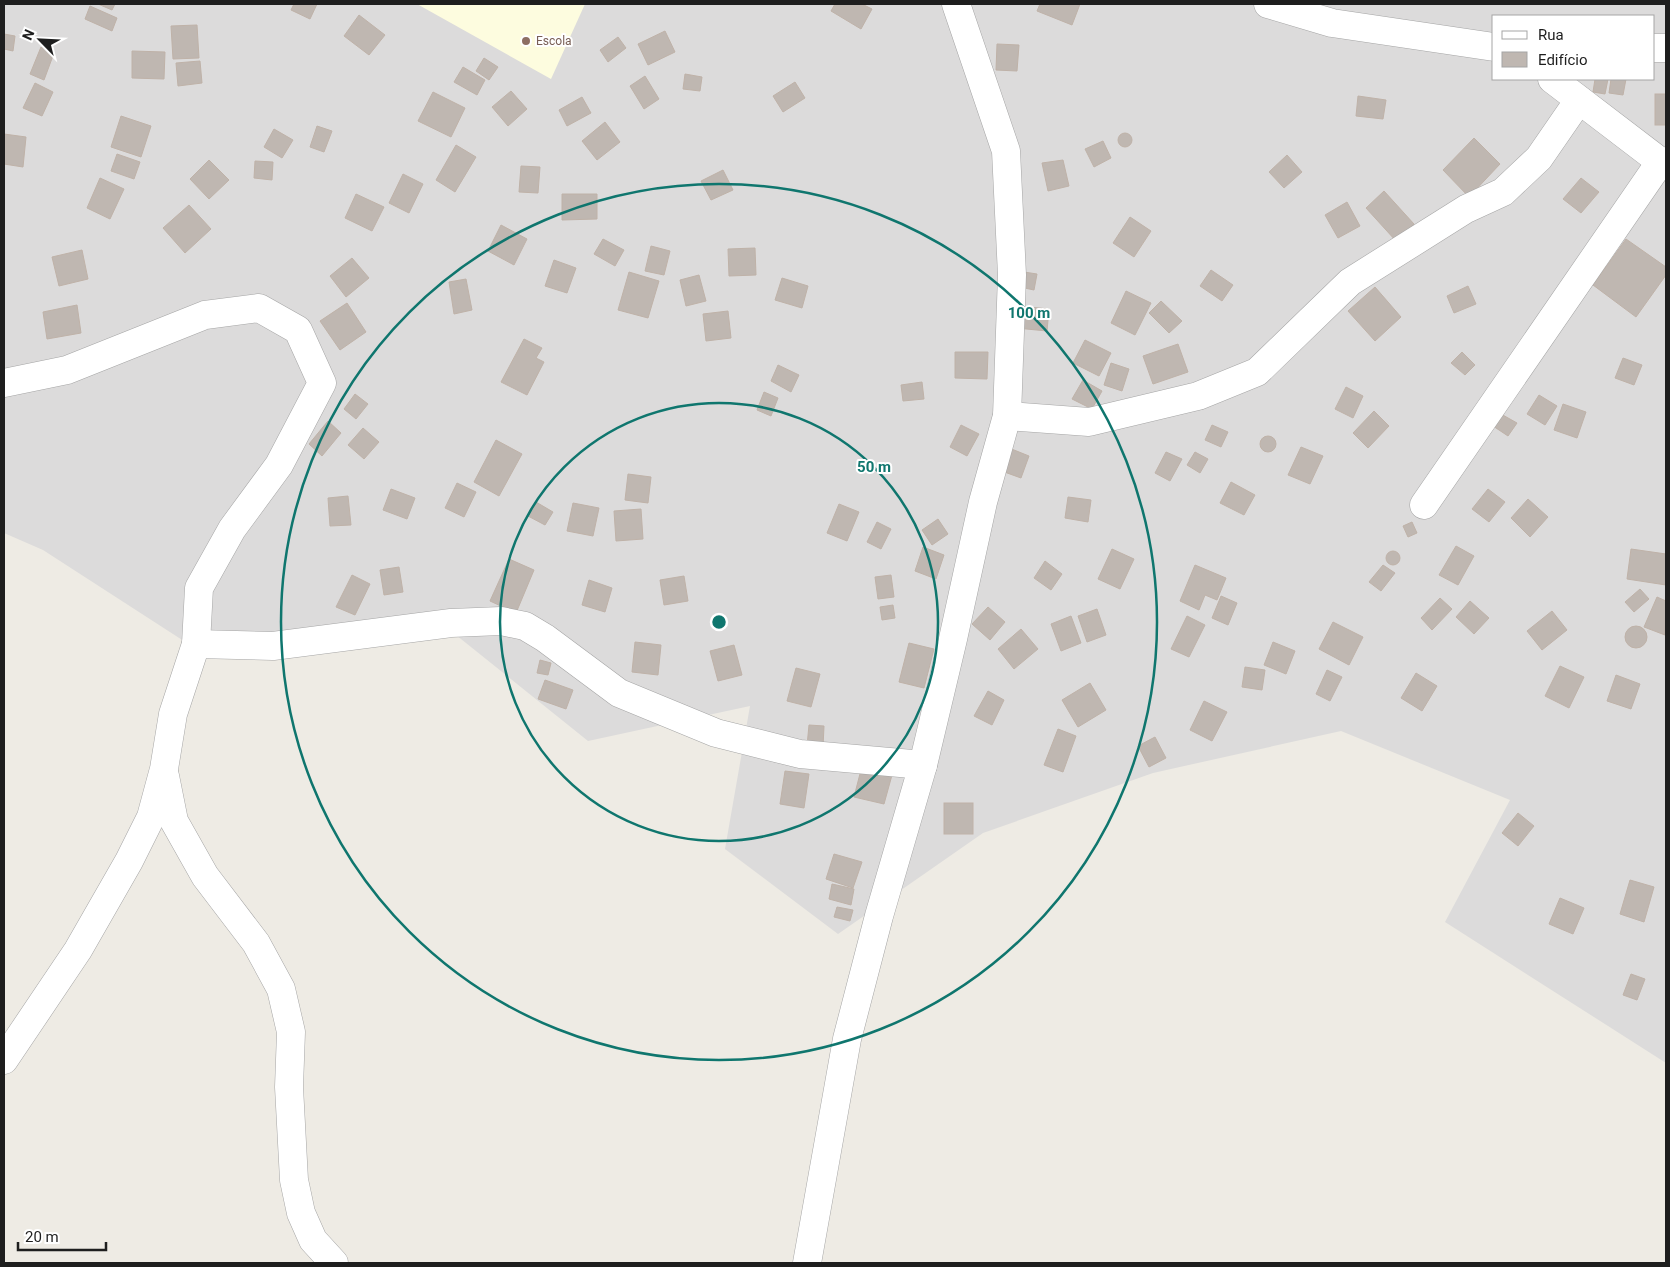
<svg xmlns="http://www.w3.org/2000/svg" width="1670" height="1267" font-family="Roboto,sans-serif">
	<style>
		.residential { fill: #dcdbdb; fill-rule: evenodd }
		.education { fill: #fdfcdf }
		.building { fill: #bfb7b1; stroke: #bfb2a8 }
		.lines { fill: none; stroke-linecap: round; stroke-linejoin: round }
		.minor-casing { stroke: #a5a5a5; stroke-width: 29 }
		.minor { stroke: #fff; stroke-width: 28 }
		.ring { fill: none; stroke: #0f766e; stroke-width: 2.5 }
		.education-dot { fill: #8d6e63; stroke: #fff; stroke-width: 2 }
		.labels { text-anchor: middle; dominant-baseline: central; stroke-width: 4; stroke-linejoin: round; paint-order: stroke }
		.education-label { font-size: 12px; fill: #785e54; stroke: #fff; text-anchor: start }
		.centre { fill: #0f766e; stroke: #fff; stroke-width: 2.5 }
		.ring-label { font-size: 15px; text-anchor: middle; font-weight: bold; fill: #0f766e; stroke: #fff; stroke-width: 4; stroke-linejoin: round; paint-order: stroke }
	</style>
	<rect width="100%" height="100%" fill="#eeebe4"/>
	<!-- residential -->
	<path class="residential" d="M4,4H1666V1063L1445,922L1510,800L1341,731L1153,773L983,833L838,934L725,849L750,706L588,741L451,631L190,645L43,550L4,533ZM1494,16H1654V79H1494Z"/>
	<!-- education -->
	<polygon class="education" points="417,4 585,4 551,79"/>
	<!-- building -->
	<g class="building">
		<polygon points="98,4 115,4 112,10"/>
		<polygon points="294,4 317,4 310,19 291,10"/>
		<polygon points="835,4 862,4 872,9 861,29 831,11"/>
		<polygon points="1040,4 1080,4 1072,25 1037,11"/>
		<polygon points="90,6 117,18 112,31 85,19"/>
		<polygon points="359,15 385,35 369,55 344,36"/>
		<polygon points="197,25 199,58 173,59 171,26"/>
		<polygon points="665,31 675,52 648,65 638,44"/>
		<polygon points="4,34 15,36 13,51 4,49"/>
		<polygon points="618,37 626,48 608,62 600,50"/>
		<polygon points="997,44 1019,45 1017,71 996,70"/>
		<polygon points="41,47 54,53 44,80 30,74"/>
		<polygon points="132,51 165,52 164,79 132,78"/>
		<polygon points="484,58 498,67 489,80 476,71"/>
		<polygon points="200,61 202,83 178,86 176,63"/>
		<polygon points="463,67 485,80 477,95 454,82"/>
		<polygon points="685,74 702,77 700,91 683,89"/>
		<polygon points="645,76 659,99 644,109 630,86"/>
		<polygon points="1595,79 1608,79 1605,94 1593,92"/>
		<polygon points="1611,79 1626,79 1623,95 1609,93"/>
		<polygon points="795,82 805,98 783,112 773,96"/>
		<polygon points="35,83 53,92 42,116 23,108"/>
		<polygon points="511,91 527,109 508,126 492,107"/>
		<polygon points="433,92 465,108 451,137 418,121"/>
		<rect x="1655" y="94" width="11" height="31"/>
		<polygon points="1358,96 1386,100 1383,119 1356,116"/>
		<polygon points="582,97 591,113 567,126 559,110"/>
		<polygon points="121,116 151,126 141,157 111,147"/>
		<polygon points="605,122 620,142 597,160 582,141"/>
		<polygon points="317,126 332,131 324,152 310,147"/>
		<polygon points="274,129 293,140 282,158 264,147"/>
		<circle cx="1125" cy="140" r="7"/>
		<polygon points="4,134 26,137 23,167 4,164"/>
		<polygon points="1474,138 1500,164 1469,197 1443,170"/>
		<polygon points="1103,141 1111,158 1094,167 1085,149"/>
		<polygon points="456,145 476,157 455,192 436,180"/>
		<polygon points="117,154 140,162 134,179 111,171"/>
		<polygon points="1287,155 1302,172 1284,188 1269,172"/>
		<polygon points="209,160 229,180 209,199 190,179"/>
		<polygon points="1063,160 1069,186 1048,191 1042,163"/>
		<polygon points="255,161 273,162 272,180 254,178"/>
		<polygon points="521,166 540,167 538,193 519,192"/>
		<polygon points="723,170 733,190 711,200 701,181"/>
		<polygon points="403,174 423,184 409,213 389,203"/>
		<polygon points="100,178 124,189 110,219 87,208"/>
		<polygon points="1581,178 1599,192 1581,213 1563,199"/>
		<polygon points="1384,191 1414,224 1396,241 1366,208"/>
		<polygon points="356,194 384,207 372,231 345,218"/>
		<polygon points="562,194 597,194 597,219 562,220"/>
		<polygon points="1347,202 1360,226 1338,238 1325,215"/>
		<polygon points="189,205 211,229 185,253 163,228"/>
		<polygon points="1130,217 1151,231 1134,257 1113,243"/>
		<polygon points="501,225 527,239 514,265 488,251"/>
		<polygon points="603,239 624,250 615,266 594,254"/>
		<polygon points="1626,239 1666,267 1666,275 1636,317 1593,285"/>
		<polygon points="651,246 670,251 664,275 645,271"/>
		<polygon points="755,248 756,275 729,276 728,249"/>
		<polygon points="82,250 88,279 59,286 52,257"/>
		<polygon points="352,258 369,278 346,297 330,276"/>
		<polygon points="554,260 576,268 567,293 545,286"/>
		<polygon points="1211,270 1233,285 1222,301 1200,286"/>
		<polygon points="629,272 659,281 648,318 618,310"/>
		<polygon points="1024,272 1037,274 1034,290 1020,287"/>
		<polygon points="699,275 706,301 686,306 680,280"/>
		<polygon points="782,278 808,286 802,308 775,300"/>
		<polygon points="466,279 472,310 454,314 449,282"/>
		<polygon points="1468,286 1476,304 1454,313 1447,296"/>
		<polygon points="1375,287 1401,317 1375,341 1348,311"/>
		<polygon points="1126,291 1151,303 1135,335 1111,323"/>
		<polygon points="1161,301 1182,321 1169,333 1149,313"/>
		<polygon points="347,303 366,332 340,350 320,321"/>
		<polygon points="77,305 81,333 47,339 43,312"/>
		<polygon points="1018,306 1049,309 1047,331 1016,328"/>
		<polygon points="728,311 731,338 706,341 703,314"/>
		<polygon points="524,339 542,348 536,358 544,362 527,395 501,382"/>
		<polygon points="1085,340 1111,353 1099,376 1073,363"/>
		<polygon points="1178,344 1188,372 1153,384 1143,356"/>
		<polygon points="955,352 988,352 987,379 955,378"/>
		<polygon points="1462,352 1475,365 1465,375 1451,363"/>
		<polygon points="1623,358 1642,365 1634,385 1615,378"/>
		<polygon points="1111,363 1129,369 1122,391 1104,385"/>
		<polygon points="778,365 799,375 791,392 771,381"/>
		<polygon points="1083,380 1102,391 1092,409 1072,399"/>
		<polygon points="922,382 924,399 903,401 901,385"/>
		<polygon points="1346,387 1363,396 1353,418 1335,409"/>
		<polygon points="764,392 778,398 771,416 757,410"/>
		<polygon points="355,394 368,404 356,419 344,409"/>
		<polygon points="1539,395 1557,406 1545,425 1527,414"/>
		<polygon points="1563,404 1586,412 1577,438 1554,430"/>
		<polygon points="1374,411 1389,426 1368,448 1353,433"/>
		<polygon points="1501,414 1517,423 1508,436 1493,426"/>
		<polygon points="328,421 341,433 322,456 309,444"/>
		<polygon points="961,425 979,434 967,456 950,447"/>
		<polygon points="1212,425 1228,432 1221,447 1205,440"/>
		<polygon points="363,428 379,442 364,459 348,445"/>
		<circle cx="1268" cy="444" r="8"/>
		<polygon points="496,440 522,454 499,496 474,482"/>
		<polygon points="1004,446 1029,456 1021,478 996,469"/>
		<polygon points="1301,447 1323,456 1310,484 1288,475"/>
		<polygon points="1166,452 1182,459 1170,481 1155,473"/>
		<polygon points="1195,452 1208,459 1200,473 1187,465"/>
		<polygon points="628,474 651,477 648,503 625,500"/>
		<polygon points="1231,482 1255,495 1244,515 1220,503"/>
		<polygon points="457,483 476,492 464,517 445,508"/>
		<polygon points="391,489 415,498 407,519 383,510"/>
		<polygon points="1488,489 1505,502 1489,522 1472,509"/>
		<polygon points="348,496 351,525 330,526 328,498"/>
		<polygon points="1068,497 1091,500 1088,522 1065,518"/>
		<polygon points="1528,499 1548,517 1530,537 1511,518"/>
		<polygon points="536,502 553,512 545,525 528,516"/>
		<polygon points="573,503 599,508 593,536 567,531"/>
		<polygon points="839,504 859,512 847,541 827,533"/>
		<polygon points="641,509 643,539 616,541 614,511"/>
		<polygon points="938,519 948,534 932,545 922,530"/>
		<polygon points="877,522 891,529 881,549 867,542"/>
		<polygon points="1412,522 1417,533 1408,537 1403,526"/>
		<polygon points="1456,546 1474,556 1458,585 1439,575"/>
		<polygon points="923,547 944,555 936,579 915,571"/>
		<polygon points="1112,549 1134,559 1120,589 1098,579"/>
		<polygon points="1631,549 1666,554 1666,585 1627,579"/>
		<circle cx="1393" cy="558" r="7"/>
		<polygon points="509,559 534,570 516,613 490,601"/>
		<polygon points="1045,561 1062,574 1051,590 1034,578"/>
		<polygon points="1195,565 1226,578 1217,600 1205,595 1199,610 1180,601"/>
		<polygon points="1383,565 1395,573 1381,591 1369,582"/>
		<polygon points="399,567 403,592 384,595 380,570"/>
		<polygon points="352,575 370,584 355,615 336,607"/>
		<polygon points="891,575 894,597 878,599 875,577"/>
		<polygon points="684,576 688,601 664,605 660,580"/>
		<polygon points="589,580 612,588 605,612 582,605"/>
		<polygon points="1640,589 1649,599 1634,612 1625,602"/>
		<polygon points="1221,596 1237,603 1228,625 1212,618"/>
		<polygon points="1657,597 1666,601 1665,635 1644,627"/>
		<polygon points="1440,598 1452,609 1432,630 1421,618"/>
		<polygon points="1470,601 1489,618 1474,634 1456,617"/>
		<polygon points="893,605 895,618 882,620 880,607"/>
		<polygon points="988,607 1005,622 990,640 972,624"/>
		<polygon points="1097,609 1106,635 1087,642 1078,616"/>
		<polygon points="1552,611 1567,630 1542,650 1527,631"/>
		<polygon points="1071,616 1081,643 1061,651 1051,624"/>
		<polygon points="1187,616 1205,625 1189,657 1171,649"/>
		<polygon points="1333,622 1363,637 1349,665 1319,649"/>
		<circle cx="1636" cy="637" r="11"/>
		<polygon points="1021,629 1038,649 1014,669 998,649"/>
		<polygon points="635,642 661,645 658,675 632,672"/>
		<polygon points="1273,642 1295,651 1286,674 1264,665"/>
		<polygon points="909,643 934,649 924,688 899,682"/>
		<polygon points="734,645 742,675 718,681 710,651"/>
		<polygon points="540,660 551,663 548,675 537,673"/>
		<polygon points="1560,666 1584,677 1569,708 1545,696"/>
		<polygon points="1245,667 1265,670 1262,690 1242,687"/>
		<polygon points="796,668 820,674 811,707 787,701"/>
		<polygon points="1327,670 1342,677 1330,701 1316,694"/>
		<polygon points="1416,673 1437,686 1422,711 1401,698"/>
		<polygon points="1616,675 1640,684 1631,709 1607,701"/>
		<polygon points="545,680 573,690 566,709 538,699"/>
		<polygon points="1090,683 1106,710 1078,727 1062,700"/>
		<polygon points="988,691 1004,700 992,725 974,716"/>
		<polygon points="1204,701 1227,712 1212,741 1190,730"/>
		<polygon points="809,725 824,726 823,747 807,746"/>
		<polygon points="1058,729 1076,736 1063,772 1044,765"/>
		<polygon points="1155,737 1166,758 1149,767 1138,746"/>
		<polygon points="862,766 892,775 884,804 854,797"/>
		<polygon points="785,771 809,774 804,808 780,804"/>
		<rect x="944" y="803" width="29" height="31"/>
		<polygon points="1518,813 1534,826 1518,846 1502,833"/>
		<polygon points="834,854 862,862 853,888 826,879"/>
		<polygon points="1630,880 1654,887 1644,922 1620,914"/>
		<polygon points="832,884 854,889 851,905 829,899"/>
		<polygon points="1560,898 1584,908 1573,934 1549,924"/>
		<polygon points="837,907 853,910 850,921 834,917"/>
		<polygon points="1631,974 1645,979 1637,1000 1623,995"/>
	</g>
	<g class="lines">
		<defs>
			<g id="minor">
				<polyline points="1268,4 1332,23 1494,47"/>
				<polyline points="1654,48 1666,48"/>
				<polyline points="1552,79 1666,166"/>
				<polyline points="4,383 67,370 205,315 259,308 298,330 322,383 279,465 232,529 199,588 196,644 173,714 164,769 151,817 129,861 78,950 4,1060"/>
				<polyline points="1007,416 1089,422 1198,396 1257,372 1350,282 1466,209 1503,192 1539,158 1579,100"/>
				<polyline points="1424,505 1661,161"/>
				<polyline points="196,644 273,646 451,623 501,621 525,626 545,638 619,693 716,733 800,754 923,765"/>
				<polyline points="165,776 174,821 205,876 256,943 281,989 291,1032 289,1087 294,1180 301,1213 313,1240 334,1263"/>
				<polyline points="807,1263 847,1039 879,916 923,765 953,639 983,502 1007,416 1012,275 1006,151 956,4"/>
			</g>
		</defs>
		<!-- minor casing -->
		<use href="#minor" class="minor-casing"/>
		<!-- minor -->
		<use href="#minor" class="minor"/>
	</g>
	<!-- distance rings -->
	<g class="ring">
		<circle cx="719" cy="622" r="219"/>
		<circle cx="719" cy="622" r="438"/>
	</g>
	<!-- markers -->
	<circle class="education-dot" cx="526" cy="41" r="5"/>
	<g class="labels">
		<!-- education labels -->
		<g class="education-label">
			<text x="536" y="41">Escola</text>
		</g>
	</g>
	<circle cx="719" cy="622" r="8" class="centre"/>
	<g class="ring-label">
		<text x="1029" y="318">100 m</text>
		<text x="874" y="472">50 m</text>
	</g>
	<!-- border -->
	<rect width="1670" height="1267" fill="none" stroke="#1e1e1e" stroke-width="10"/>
	<!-- legend -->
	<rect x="1492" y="15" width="162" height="65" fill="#ffffff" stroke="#a5a5a5"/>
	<rect x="1502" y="31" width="25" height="8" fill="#ffffff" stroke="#a5a5a5"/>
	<text x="1538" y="40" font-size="15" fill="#1e1e1e">Rua</text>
	<rect x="1502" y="52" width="25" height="15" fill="#bfb7b1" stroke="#a5a5a5"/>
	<text x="1538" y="65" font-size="15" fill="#1e1e1e">Edifício</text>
	<!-- north arrow -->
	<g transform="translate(40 40) rotate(294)" stroke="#ffffff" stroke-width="4" paint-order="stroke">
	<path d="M0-4L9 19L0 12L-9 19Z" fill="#1e1e1e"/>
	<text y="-8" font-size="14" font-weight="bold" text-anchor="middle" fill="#1e1e1e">N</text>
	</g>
	<!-- scale -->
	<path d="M18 1242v8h88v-8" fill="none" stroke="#1e1e1e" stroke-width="2.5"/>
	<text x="25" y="1242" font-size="15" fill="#1e1e1e" stroke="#ffffff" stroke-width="4" paint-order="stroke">20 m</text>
</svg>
